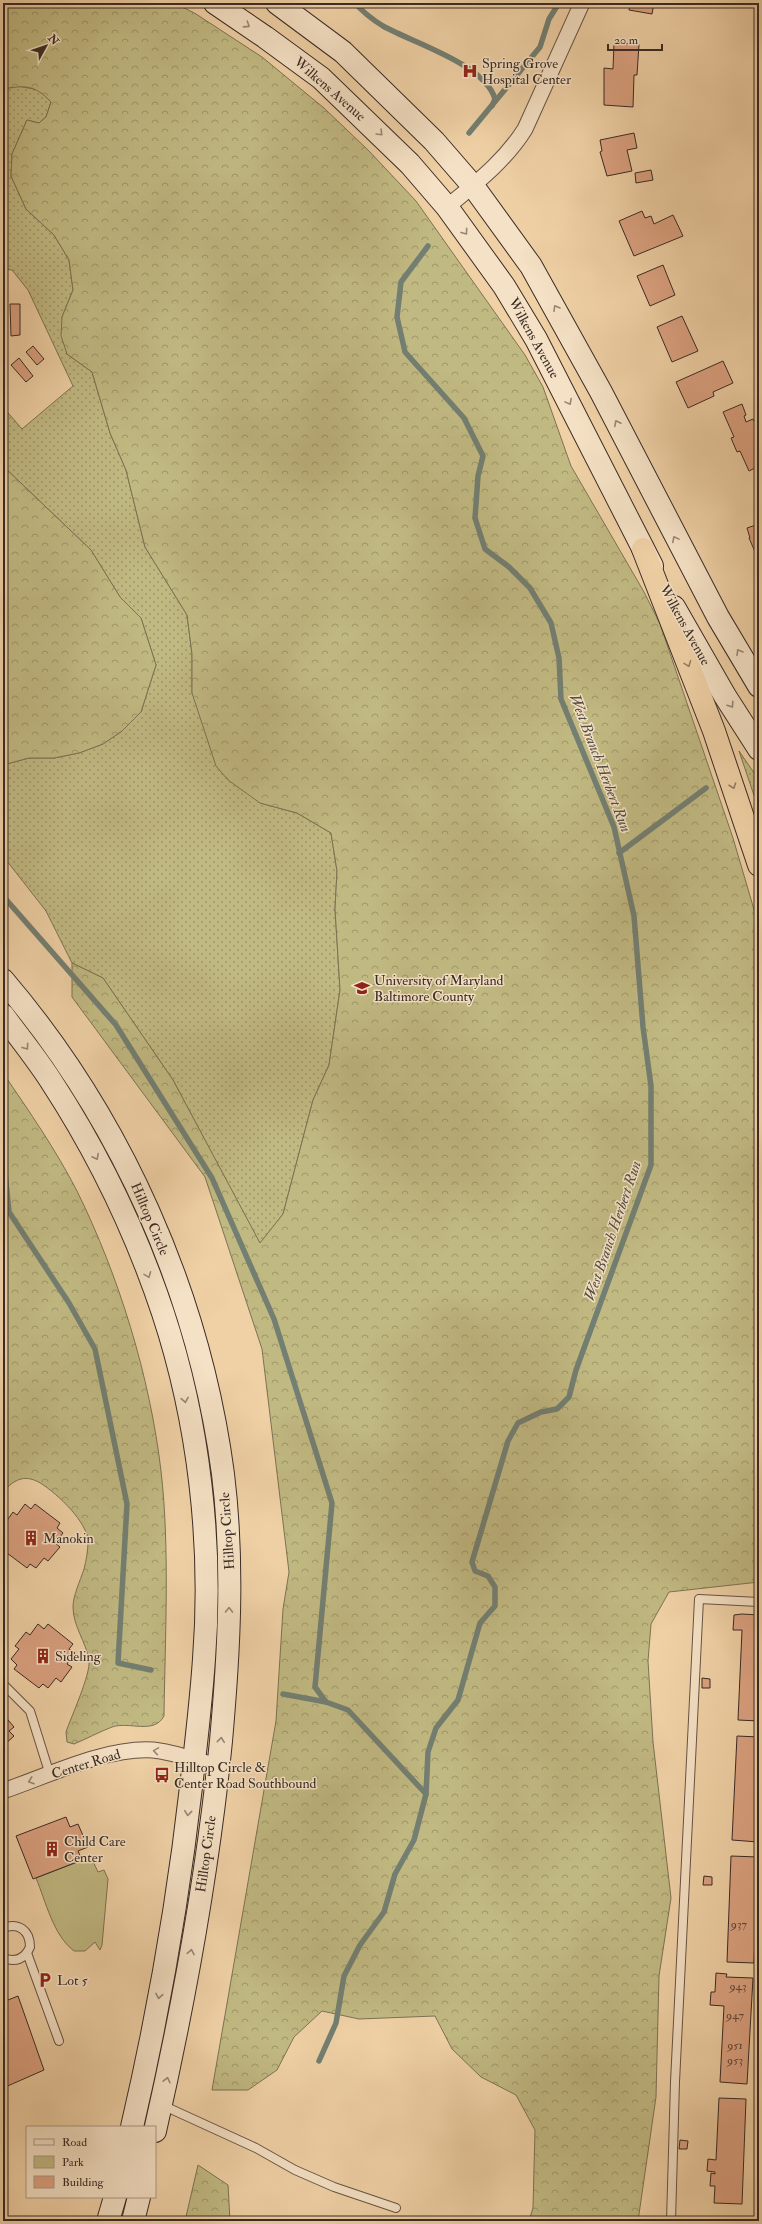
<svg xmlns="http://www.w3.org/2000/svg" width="762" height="2224" font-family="'IM FELL Double Pica',serif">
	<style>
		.grass { fill: url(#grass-dots); stroke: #7d7254 }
		.forest { fill: url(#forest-crowns); stroke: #7d7254 }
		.green { fill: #c1b982; stroke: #7d7254 }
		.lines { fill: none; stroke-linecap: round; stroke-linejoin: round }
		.stream { stroke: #737f72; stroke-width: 5.5 }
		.building { fill: #dca281; stroke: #392b25 }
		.lane-casing { stroke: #675445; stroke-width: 10 }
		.street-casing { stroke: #675445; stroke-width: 17 }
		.secondary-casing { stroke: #392b25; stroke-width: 24 }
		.highway-casing { stroke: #392b25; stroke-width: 24 }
		.lane { stroke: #f5e1c5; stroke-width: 8 }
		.street { stroke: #f5e1c5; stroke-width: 15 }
		.secondary { stroke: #f5e1c5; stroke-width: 22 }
		.highway { stroke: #f0d1a6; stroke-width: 22 }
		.oneway { stroke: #978675 }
		.oneway2 { stroke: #947e66 }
		.labels { text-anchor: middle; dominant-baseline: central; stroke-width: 3; stroke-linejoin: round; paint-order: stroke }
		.number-label { font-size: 12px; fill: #62493c }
		.poi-label { font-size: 14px; fill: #392b25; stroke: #f5e1c5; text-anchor: start }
		.street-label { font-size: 14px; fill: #392b25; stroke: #f5e1c5 }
		.water-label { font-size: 15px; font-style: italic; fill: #514e45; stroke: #f5e1c5 }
	</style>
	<defs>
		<pattern id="grass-dots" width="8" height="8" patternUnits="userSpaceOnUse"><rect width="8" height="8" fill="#c1b982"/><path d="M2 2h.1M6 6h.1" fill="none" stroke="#9e976a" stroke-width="1.8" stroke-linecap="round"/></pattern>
		<pattern id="forest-crowns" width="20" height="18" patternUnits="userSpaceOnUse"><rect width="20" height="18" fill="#c1b982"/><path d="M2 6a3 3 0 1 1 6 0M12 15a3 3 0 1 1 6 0" fill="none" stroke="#9e976a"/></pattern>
	</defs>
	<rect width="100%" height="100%" fill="#f0d1a6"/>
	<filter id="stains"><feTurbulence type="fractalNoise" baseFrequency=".005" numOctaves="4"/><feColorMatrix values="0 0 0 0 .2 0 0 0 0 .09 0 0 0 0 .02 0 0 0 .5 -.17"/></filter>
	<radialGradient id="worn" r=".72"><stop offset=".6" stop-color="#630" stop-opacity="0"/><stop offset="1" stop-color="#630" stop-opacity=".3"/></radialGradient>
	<!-- grass -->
	<g class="grass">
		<polygon points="18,86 39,90 51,102 46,117 39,123 27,120 12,154 11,176 26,209 54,235 69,260 73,290 62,317 67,354 92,372 110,433 126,470 145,547 187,615 192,654 192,693 260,803 297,813 331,833 337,871 335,909 340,990 329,1065 313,1100 283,1214 260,1244 173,1080 103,978 72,963 46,911 3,856 3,765 29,758 54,758 79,753 103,744 122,731 141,712 156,665 141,618 120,597 91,550 3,466 3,407 22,429 73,386 28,290 12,270 3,269 3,89"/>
		<polygon points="739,751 759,780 759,810"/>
	</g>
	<!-- forest -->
	<g class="forest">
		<path d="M3,3H175L196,14L262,57L324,108L369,151L416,201L525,355L543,387L571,466L644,592L660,624L733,838L755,913L759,938V1582L669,1592L651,1624L648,1661L653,1742L671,1898L659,1976L656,2097L638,2221H529L533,2208L535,2130L516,2095L481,2077L452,2049L435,2016L359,2019L322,2011L294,2037L277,2070L248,2090H212L276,1721L283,1609L289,1572L262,1349L205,1177L72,997V963L103,978L173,1080L260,1243L283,1214L313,1100L329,1065L340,990L335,909L337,871L331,833L297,813L260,803L228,780L216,766L192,693V654L187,615L145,547L126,470L110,433L92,372L67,354L61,336L62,317L73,290L69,260L54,235L26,209L11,176L12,154L27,120L39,123L46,117L51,102C35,85 26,85 3,89Z"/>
		<polygon points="3,466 91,550 120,597 141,618 156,665 141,712 122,731 103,744 79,753 54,758 29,758 3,765"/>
		<path d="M3,1073C29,1111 56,1150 77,1191C119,1276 150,1377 161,1471C170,1549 165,1637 164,1716C154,1735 129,1721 112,1727C99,1732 86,1739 74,1744L67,1742L66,1732C71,1717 91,1674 89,1660C86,1642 73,1626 73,1607C73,1596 80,1581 84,1569C86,1561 88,1551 88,1542C88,1522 57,1494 42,1484C26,1474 15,1478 3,1492Z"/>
		<polygon points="198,2165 228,2185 230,2221 185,2221"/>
	</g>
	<!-- green -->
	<path class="green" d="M91,1857L98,1872L104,1870L108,1879L102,1945L100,1950L95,1942L85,1951H74C53,1935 46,1902 36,1878Z"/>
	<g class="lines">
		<!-- stream -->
		<g class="stream">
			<path d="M355,3C363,12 373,20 383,26C413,43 485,64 495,99L492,106"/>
			<polyline points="469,133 540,47 549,19 559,3"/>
			<polyline points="619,853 706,788"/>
			<polyline points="3,896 116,1025 212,1178 274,1319 332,1503 315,1687 326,1702 348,1710 426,1794"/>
			<polyline points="3,1153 9,1212 69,1303 95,1349 127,1504 118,1663 151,1670"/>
			<polyline points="283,1694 326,1702"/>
			<polyline points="319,2061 336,2023 344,1976 360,1945 384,1912 395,1874 414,1840 426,1794 428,1752 436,1728 458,1700 480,1623 495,1606 495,1587 488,1576 475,1571 472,1562 508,1441 518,1423 541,1412 557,1409 569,1397 576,1370 651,1165 651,1086 643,1027 634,916 614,827 561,699 559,658 551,623 530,588 509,567 485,549 475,518 478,476 483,456 464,418 405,352 397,317 401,282 428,246"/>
		</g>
	</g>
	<!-- building -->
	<g class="building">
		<polygon points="630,3 654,3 652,14 629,10"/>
		<polygon points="614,43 639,44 637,75 634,75 633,107 604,105 604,68 613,69"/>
		<polygon points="634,133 637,148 627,150 632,171 607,176 600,152 602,151 600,140"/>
		<polygon points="651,170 653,180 636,183 635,173"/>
		<polygon points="642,211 645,218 651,216 654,224 673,215 683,236 634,256 619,221"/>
		<polygon points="663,265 675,295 650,306 637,276"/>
		<polygon points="10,304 20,304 20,335 11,336"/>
		<polygon points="682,316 698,351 672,362 657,327"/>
		<polygon points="33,346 44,359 37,365 26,352"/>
		<polygon points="19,358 33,376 26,382 11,365"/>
		<polygon points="723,361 733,383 713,392 714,396 688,408 676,382"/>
		<polygon points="742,404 746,415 744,416 746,422 753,419 759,433 759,453 757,454 759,466 749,471 740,451 737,452 731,438 734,437 723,412"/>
		<polygon points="759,524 759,561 749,538 750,538 747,528"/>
		<polygon points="25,1504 31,1509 35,1504 60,1523 57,1528 63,1533 55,1543 60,1547 48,1561 44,1558 36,1568 30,1564 27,1568 3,1550 5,1545 3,1543 3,1533 6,1529 3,1526 13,1512 17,1515"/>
		<polygon points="742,1614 759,1615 759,1721 738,1720 742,1630 733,1630 734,1615"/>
		<polygon points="38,1624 44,1629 48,1624 73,1644 69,1649 75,1653 67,1664 72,1667 61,1682 56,1678 48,1688 43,1684 39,1688 14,1669 17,1665 11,1659 19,1649 15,1646 26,1632 30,1635"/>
		<polygon points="702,1678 710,1679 710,1688 702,1688"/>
		<polygon points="3,1714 14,1727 9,1731 14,1736 4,1745 8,1749 3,1754"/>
		<polygon points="737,1736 759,1737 758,1842 732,1840"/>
		<polygon points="66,1817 70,1827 78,1824 88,1847 78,1851 82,1860 33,1879 16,1836"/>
		<polygon points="731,1856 758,1857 754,1963 727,1962"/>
		<polygon points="704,1876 712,1877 712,1885 703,1885"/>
		<polygon points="716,1973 727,1974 726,1977 753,1978 747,2084 720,2082 724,2006 710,2005 711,1992 715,1992"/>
		<polygon points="18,1996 44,2070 3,2088 3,2002"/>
		<polygon points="719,2098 746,2099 742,2204 714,2203 715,2186 710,2186 711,2173 715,2174 715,2172 707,2171 708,2159 716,2160"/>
		<polygon points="680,2140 688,2141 687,2149 679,2149"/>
	</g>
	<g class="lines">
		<defs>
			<g id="lane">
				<polyline points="3,1684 30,1711 50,1775"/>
				<path d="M3,1928C18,1922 30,1930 30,1947C25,1959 16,1963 3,1958"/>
				<polyline points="27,1953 59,2041"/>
				<polyline points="162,2105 256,2148 295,2170 334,2187 396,2208"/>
				<polyline points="671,2221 675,2082 699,1599 759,1602"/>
			</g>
			<g id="street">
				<path d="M447,207C476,183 505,161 525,129L582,3"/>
				<path d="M3,1791C47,1776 106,1747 153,1750C174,1752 197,1761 218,1766"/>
			</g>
			<g id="secondary">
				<polyline points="215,3 265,37 321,78 410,164 447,207 504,286 536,339 652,566"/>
				<polyline points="277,3 343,52 434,141 473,186 531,266 601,392 718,617 759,686"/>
				<polyline points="674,607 725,696 759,749"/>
				<path d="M3,980C121,1118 199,1293 223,1474C234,1563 229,1652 221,1741C208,1872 184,2003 155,2131"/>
				<path d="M3,1015C19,1037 37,1059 51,1081C98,1153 136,1232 163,1313C199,1422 213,1544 204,1659C201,1702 196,1745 191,1787C178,1902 158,2015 132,2127"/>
				<polyline points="108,2221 115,2197"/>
				<polyline points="133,2221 139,2197"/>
			</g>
			<polyline id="highway" points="643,549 714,731 759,865"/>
		</defs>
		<!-- lane casing -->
		<use href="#lane" class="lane-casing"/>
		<!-- street casing -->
		<use href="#street" class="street-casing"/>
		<!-- secondary casing -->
		<use href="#secondary" class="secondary-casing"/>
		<!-- highway casing -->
		<use href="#highway" class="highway-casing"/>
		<!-- lane -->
		<use href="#lane" class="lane"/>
		<!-- street -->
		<use href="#street" class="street"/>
		<!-- secondary -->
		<use href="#secondary" class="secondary"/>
		<!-- highway -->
		<use href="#highway" class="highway"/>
	</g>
	<!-- one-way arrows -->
	<defs><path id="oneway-chevron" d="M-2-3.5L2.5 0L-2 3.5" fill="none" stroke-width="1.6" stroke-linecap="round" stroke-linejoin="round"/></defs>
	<g class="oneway">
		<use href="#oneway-chevron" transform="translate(247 25) rotate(33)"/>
		<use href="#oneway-chevron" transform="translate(380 133) rotate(45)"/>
		<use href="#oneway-chevron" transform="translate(465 232) rotate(54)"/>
		<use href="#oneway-chevron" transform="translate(556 308) rotate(-120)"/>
		<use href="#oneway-chevron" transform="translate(569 402) rotate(62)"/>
		<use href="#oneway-chevron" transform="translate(617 423) rotate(-117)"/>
		<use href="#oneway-chevron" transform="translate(675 539) rotate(-118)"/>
		<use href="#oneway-chevron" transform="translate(739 652) rotate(-121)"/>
		<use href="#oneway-chevron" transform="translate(731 705) rotate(57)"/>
		<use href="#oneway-chevron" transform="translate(26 1047) rotate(54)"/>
		<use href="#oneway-chevron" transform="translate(96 1157) rotate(63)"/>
		<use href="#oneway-chevron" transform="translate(148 1275) rotate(69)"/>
		<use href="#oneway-chevron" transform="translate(185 1400) rotate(80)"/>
		<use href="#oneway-chevron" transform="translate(229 1610) rotate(-89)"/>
		<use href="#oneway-chevron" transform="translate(221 1740) rotate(-84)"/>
		<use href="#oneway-chevron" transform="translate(156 1751) rotate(-171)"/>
		<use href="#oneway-chevron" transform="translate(31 1781) rotate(161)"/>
		<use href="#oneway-chevron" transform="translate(188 1813) rotate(96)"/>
		<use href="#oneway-chevron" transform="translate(191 1952) rotate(-80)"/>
		<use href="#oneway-chevron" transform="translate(159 1996) rotate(100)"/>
		<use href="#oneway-chevron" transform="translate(167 2080) rotate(-77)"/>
	</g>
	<g class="oneway2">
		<use href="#oneway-chevron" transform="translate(688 664) rotate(69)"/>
		<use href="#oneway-chevron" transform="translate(733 786) rotate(71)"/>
	</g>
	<!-- icons -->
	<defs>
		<symbol id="hospital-bare" viewBox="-9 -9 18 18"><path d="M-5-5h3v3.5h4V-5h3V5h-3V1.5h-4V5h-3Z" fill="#8f2418" stroke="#f5e1c5" stroke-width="2.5" paint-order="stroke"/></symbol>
		<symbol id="university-bare" viewBox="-9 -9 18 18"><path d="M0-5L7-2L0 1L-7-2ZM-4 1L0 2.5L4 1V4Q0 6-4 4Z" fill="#8f2418" stroke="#f5e1c5" stroke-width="2.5" paint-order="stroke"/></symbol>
		<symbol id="building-bare" viewBox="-9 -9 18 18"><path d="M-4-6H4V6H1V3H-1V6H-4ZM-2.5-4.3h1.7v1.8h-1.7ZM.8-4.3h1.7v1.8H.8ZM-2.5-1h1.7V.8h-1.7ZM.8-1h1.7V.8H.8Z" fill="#8f2418" stroke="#f5e1c5" stroke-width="2.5" paint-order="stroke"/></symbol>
		<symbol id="bus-bare" viewBox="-9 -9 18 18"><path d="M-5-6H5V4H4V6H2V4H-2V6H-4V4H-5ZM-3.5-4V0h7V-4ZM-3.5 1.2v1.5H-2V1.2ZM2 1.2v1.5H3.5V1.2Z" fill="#8f2418" stroke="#f5e1c5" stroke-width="2.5" paint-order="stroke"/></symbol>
		<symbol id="parking-bare" viewBox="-9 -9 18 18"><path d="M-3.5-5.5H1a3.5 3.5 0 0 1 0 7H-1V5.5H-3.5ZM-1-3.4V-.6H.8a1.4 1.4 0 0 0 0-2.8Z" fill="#8f2418" stroke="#f5e1c5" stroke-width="2.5" paint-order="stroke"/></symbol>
	</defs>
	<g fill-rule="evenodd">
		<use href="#hospital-bare" x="459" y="60" width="22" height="22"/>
		<use href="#university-bare" x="351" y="977" width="22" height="22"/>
		<use href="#building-bare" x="20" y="1527" width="22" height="22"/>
		<use href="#building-bare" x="32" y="1645" width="22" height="22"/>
		<use href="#bus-bare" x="151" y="1764" width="22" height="22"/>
		<use href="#building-bare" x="41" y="1838" width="22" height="22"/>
		<use href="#parking-bare" x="34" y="1969" width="22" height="22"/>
	</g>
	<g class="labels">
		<!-- number labels -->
		<g class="number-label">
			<text x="739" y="1924">937</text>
			<text x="738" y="1986">943</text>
			<text x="735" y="2015">947</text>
			<text x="735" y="2045">951</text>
			<text x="735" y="2060">953</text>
		</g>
		<!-- poi labels -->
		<g class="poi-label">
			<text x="482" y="63">Spring Grove<tspan x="482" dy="16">Hospital Center</tspan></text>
			<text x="374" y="980">University of Maryland<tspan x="374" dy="16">Baltimore County</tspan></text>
			<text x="43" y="1538">Manokin</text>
			<text x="55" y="1656">Sideling</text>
			<text x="174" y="1767">Hilltop Circle &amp;<tspan x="174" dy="16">Center Road Southbound</tspan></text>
			<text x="64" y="1841">Child Care<tspan x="64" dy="16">Center</tspan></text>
			<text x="57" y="1980">Lot 5</text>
		</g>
		<!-- street labels -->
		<g class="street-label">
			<text transform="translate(330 89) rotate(41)">Wilkens Avenue</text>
			<text transform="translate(534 338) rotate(61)">Wilkens Avenue</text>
			<text transform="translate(685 625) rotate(61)">Wilkens Avenue</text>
			<text transform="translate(150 1219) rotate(67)">Hilltop Circle</text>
			<text transform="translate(227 1531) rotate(-94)">Hilltop Circle</text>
			<text transform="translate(86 1764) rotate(-17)">Center Road</text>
			<text transform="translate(206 1854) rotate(-82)">Hilltop Circle</text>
		</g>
		<!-- water labels -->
		<g class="water-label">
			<text transform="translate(600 763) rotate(69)">West Branch Herbert Run</text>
			<text transform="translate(613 1231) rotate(-71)">West Branch Herbert Run</text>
		</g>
	</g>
	<!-- margin -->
	<rect width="762" height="2224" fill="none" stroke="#f0d1a6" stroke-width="16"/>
	<rect x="4" y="4" width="754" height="2216" fill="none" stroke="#392b25" stroke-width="2"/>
	<rect x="8" y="8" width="746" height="2208" fill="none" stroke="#392b25"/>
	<!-- legend -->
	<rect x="26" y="2126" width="130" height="72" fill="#f5e1c5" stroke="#aa9885"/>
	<rect x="34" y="2139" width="20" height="6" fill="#f5e1c5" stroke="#aa9885"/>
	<text x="62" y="2146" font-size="12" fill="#392b25">Road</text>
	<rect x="34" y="2156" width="20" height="12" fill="#c1b982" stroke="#aa9885"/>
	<text x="62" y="2166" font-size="12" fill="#392b25">Park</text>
	<rect x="34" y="2176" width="20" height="12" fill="#dca281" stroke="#aa9885"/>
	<text x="62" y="2186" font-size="12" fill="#392b25">Building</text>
	<!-- north arrow -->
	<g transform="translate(46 46) rotate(50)" stroke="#f5e1c5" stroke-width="3" paint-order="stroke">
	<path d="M0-3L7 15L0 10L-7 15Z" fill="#392b25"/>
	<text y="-6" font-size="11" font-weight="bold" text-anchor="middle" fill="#392b25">N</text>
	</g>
	<!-- scale -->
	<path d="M608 44v6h54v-6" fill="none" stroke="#392b25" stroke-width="2"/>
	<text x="614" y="44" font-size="12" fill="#392b25" stroke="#f5e1c5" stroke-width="3" paint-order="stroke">20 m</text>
	<rect width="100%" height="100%" filter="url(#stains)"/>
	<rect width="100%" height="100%" fill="url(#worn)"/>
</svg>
